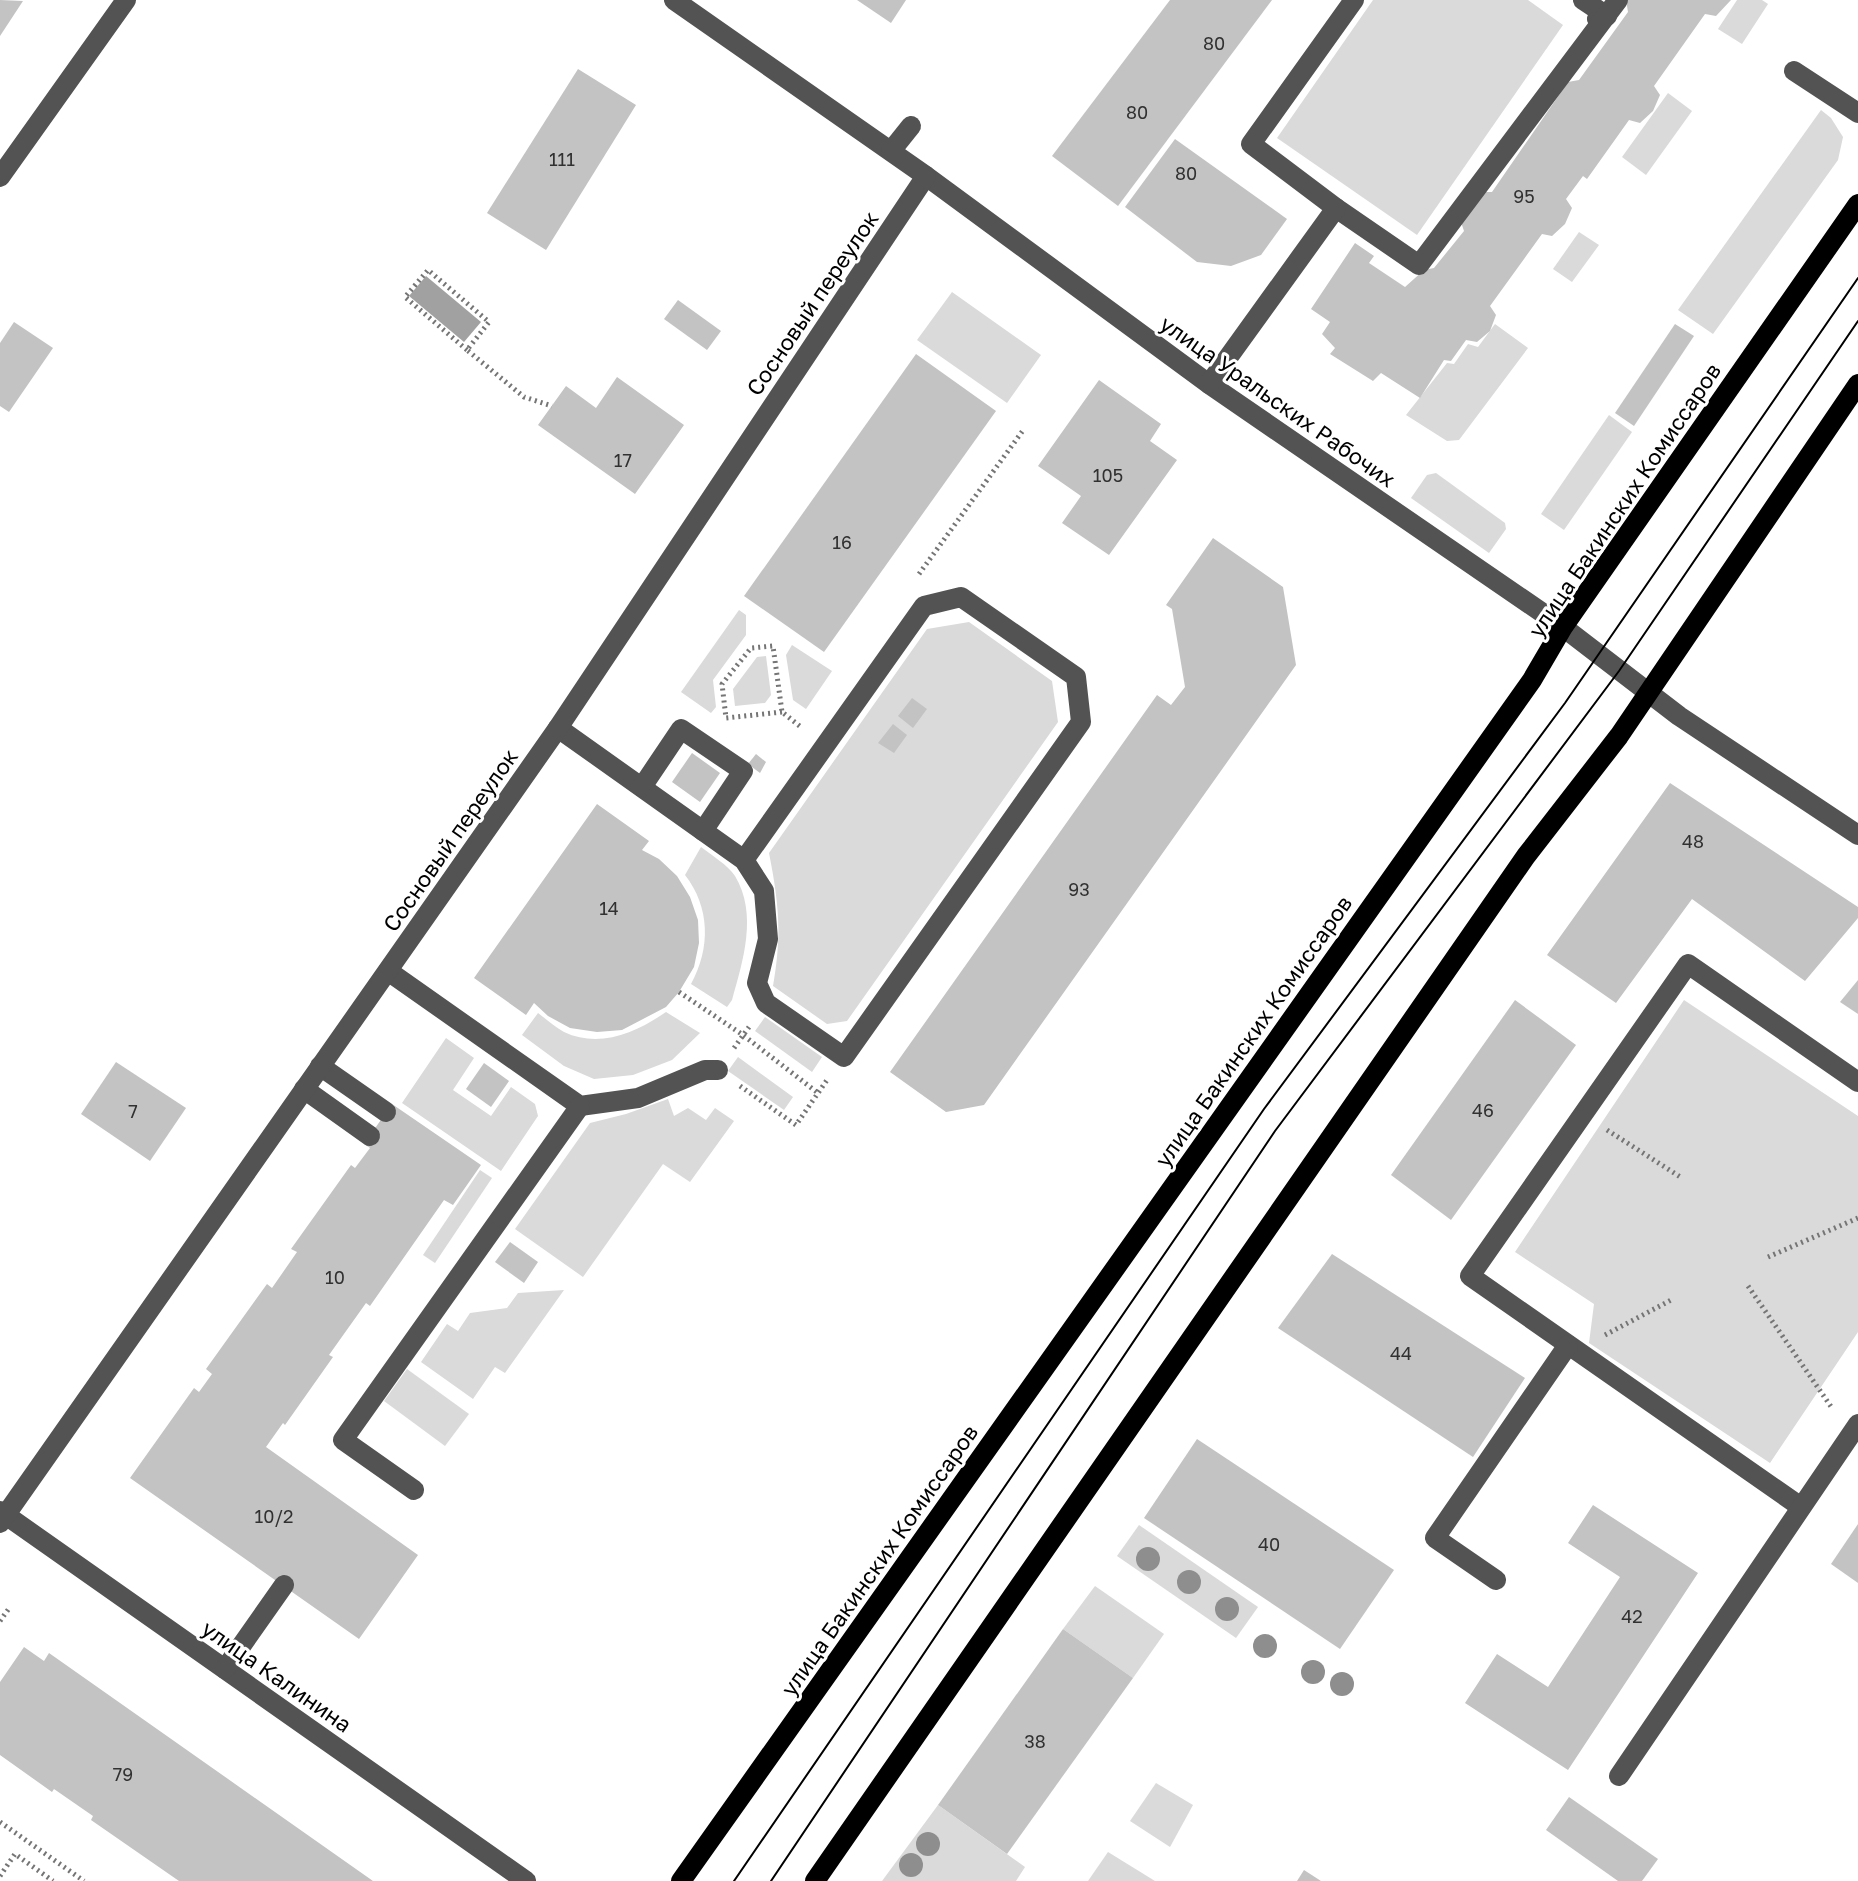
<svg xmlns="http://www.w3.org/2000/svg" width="1858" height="1881" font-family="'Golos Text',sans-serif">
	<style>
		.green { fill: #dadada }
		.water { fill: #a1a1a1 }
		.building { fill: #c3c3c3 }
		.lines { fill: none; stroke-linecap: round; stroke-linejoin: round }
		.path { stroke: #757575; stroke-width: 5; stroke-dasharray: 2 4; stroke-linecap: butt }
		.minor { stroke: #535353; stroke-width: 20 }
		.major { stroke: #000; stroke-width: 20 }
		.tram { stroke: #000; stroke-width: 2 }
		.tree { fill: #8e8e8e }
		.labels { text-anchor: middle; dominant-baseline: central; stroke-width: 6; stroke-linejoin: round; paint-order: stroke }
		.number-label { font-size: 18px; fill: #313131 }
		.street-label { font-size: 22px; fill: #000; stroke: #fff }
	</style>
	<rect width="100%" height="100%" fill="#fff"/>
	<!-- green -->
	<g class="green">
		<polygon points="1373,0 1528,0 1563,25 1417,235 1277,138"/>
		<polygon points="1737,0 1762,0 1768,4 1742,44 1718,29"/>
		<polygon points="1668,93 1692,111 1646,175 1622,157"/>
		<polygon points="1821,110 1831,118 1843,137 1838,160 1713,334 1678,310"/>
		<polygon points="1579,232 1599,245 1572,282 1553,269"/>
		<polygon points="952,292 1041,355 1007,403 917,340"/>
		<polygon points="1495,324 1528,348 1459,440 1447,441 1406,415 1447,363 1454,364 1468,344 1478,347"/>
		<polygon points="1609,415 1632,432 1564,530 1541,514"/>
		<polygon points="1436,473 1505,523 1506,529 1489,553 1411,498 1427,475"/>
		<polygon points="739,610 746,615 746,635 713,680 716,707 711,713 681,692"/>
		<path d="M969,622L1052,681L1058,722L847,1021L827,1024L773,986C782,934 779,904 769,853L927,629Z"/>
		<polygon points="792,645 832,671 806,709 793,700 786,655"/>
		<polygon points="766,656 771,695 765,703 735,706 733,689 757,657"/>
		<path d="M701,847C711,855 728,865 735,876C758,914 743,961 732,1000L727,1007L691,984C711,948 710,907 685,875Z"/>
		<polygon points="1684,1000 1858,1116 1858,1332 1770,1463 1589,1343 1594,1304 1515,1252"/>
		<path d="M666,1012L700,1033L672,1060L633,1075L594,1079L564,1066L522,1035L538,1013C546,1019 555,1027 564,1032C600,1049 637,1032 666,1012Z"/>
		<polygon points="765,1017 822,1057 812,1072 755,1031"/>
		<polygon points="446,1038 474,1058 453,1090 491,1116 511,1087 535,1104 538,1116 501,1171 402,1103"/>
		<polygon points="738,1057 793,1097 784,1110 728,1071"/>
		<polygon points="668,1099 674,1116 688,1108 706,1120 715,1108 734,1121 690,1182 663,1164 583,1277 515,1229 590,1123 626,1114"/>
		<polygon points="480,1170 492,1178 435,1263 423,1255"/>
		<polygon points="564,1290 505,1373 495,1367 473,1399 421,1362 447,1324 458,1331 470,1313 507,1308 518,1293"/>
		<polygon points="407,1369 469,1414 445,1446 384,1401"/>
		<polygon points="1139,1525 1258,1607 1236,1638 1117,1556"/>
		<polygon points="1095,1586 1164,1634 1133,1678 1063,1629"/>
		<polygon points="1156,1783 1193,1805 1170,1847 1130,1821"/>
		<polygon points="938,1805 1025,1867 1016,1881 882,1881"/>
		<polygon points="1108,1852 1155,1881 1088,1881"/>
	</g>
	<!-- water -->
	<polygon class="water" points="426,276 481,322 464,342 409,296"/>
	<!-- building -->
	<g class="building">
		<polygon points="0,0 23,1 0,36"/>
		<polygon points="857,0 906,0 891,23"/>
		<polygon points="1170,0 1272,0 1118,206 1052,156"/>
		<polygon points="1626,0 1731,0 1716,16 1705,14 1654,86 1660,95 1653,111 1640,123 1629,120 1587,179 1583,176 1566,199 1572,208 1565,224 1552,236 1542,234 1490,306 1496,315 1490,331 1477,342 1466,340 1451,361 1444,360 1420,398 1381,373 1373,381 1330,354 1335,348 1322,334 1330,322 1311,309 1355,243 1374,256 1369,263 1405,287 1424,270 1434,268 1464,231 1461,222 1482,192 1492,192 1568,82 1579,80 1628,12"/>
		<polygon points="578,69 636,105 546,250 487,213"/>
		<polygon points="1175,139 1287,219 1261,255 1231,266 1197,262 1125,207"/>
		<polygon points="678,300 721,331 707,350 664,319"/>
		<polygon points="14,322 53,348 9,412 0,406 0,343"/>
		<polygon points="1675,324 1694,336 1634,426 1615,413"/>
		<polygon points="916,354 996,411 824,652 744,596"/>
		<polygon points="617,377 684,425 635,494 538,425 566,386 596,408"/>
		<polygon points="1099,380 1161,424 1150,441 1177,460 1109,555 1062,523 1081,496 1038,466"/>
		<polygon points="1213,538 1283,587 1296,665 984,1105 946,1112 890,1072 1157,695 1171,705 1185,687 1172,609 1166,605"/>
		<polygon points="912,698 927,709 913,728 898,716"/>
		<polygon points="893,724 907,735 894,753 878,743"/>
		<polygon points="692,753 720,773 700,802 672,782"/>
		<polygon points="756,754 766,762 760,773 748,764"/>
		<polygon points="1670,783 1858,907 1858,918 1805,981 1692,899 1616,1003 1547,955"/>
		<polygon points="597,804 649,841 642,850 659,859 677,876 690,897 698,920 699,943 694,967 679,992 666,1007 622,1030 597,1032 570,1028 548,1016 534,1003 526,1015 474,978"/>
		<polygon points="1858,980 1858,1014 1840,1002"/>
		<polygon points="1515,1000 1576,1045 1451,1220 1391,1175"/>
		<polygon points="116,1062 186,1108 150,1161 81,1114"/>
		<polygon points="484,1063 509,1081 491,1107 466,1089"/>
		<polygon points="392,1104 481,1165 453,1205 444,1200 370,1306 366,1303 329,1355 333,1357 285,1425 283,1423 266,1447 418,1555 359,1639 130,1478 194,1388 199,1392 212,1374 206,1369 267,1284 272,1288 297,1252 291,1249 351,1165 355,1168 370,1148 364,1144"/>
		<polygon points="510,1242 538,1262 524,1283 495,1262"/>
		<polygon points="1332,1254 1525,1378 1473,1457 1278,1328"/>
		<polygon points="1197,1439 1394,1570 1340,1649 1144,1518"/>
		<polygon points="1593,1505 1698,1573 1568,1770 1465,1703 1497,1654 1548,1687 1620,1577 1568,1543"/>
		<polygon points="1858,1524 1858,1583 1831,1564"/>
		<polygon points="1063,1629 1133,1678 1007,1854 938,1805"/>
		<polygon points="24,1647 44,1661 49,1653 373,1881 179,1881 91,1820 93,1816 54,1789 52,1792 0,1755 0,1682"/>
		<polygon points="1569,1797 1658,1859 1642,1881 1618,1881 1546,1830"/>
		<polygon points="1304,1870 1321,1881 1297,1881"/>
	</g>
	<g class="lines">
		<!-- path -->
		<g class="path">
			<polyline points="467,350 405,297 428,270 489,322 467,350 524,397 552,406"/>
			<polyline points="919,574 1024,429"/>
			<polyline points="782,712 726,718 722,684 751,648 773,646 782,712 802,728"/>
			<polyline points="679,992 743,1035 818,1093"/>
			<polyline points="734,1048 749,1027"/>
			<polyline points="740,1086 796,1125 827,1080"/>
			<polyline points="1607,1130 1682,1178"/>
			<polyline points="1768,1257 1858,1218"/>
			<polyline points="1748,1286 1832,1408"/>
			<polyline points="1605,1335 1673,1299"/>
			<polyline points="0,1621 10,1607"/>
			<polyline points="0,1822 84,1881"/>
			<polyline points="0,1876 15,1854 53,1881"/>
		</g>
		<!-- minor -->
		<g class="minor">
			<polyline points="674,0 926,176 1209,384 1563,627 1679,716 1858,835"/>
			<polyline points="1583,0 1607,16 1597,19"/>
			<polyline points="1794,71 1858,113"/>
			<polyline points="891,151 911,126"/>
			<polyline points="0,177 126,0"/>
			<polyline points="1336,208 1419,265 1618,0"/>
			<polyline points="1209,384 1336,208 1251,144 1354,0"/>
			<polyline points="558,728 744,860 764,891 768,939 757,983 766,1003 844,1057 1081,722 1076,677 961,597 924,606 744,860"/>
			<polyline points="642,787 681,729 743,771 703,831"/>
			<polyline points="388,971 580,1106 638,1098 705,1070 718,1070"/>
			<polyline points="320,1066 386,1112"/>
			<polyline points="304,1089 370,1136"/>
			<polyline points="414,1490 343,1440 580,1106"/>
			<polyline points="1801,1507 1470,1276 1688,964 1858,1082"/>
			<polyline points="0,1511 526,1881"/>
			<polyline points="0,1523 558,728 926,176"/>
			<polyline points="1496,1580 1435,1538 1568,1345"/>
			<polyline points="225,1669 284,1585"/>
			<polyline points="1619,1776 1858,1424"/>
		</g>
		<!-- major -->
		<g class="major">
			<polyline points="681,1881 1532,680 1563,627 1858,204"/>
			<polyline points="815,1881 1526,856 1619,736 1858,384"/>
		</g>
		<!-- tram -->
		<g class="tram">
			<polyline points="734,1881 1264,1109 1565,703 1858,278"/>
			<polyline points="771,1881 1275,1131 1619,671 1858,321"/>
		</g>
	</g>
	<!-- trees -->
	<g class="tree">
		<circle cx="1148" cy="1559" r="12"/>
		<circle cx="1189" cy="1582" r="12"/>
		<circle cx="1227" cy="1609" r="12"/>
		<circle cx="1265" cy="1646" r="12"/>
		<circle cx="1313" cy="1672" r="12"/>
		<circle cx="1342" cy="1684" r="12"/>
		<circle cx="928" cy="1844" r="12"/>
		<circle cx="911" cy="1865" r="12"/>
	</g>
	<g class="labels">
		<!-- number labels -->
		<g class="number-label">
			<text x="1214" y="43">80</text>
			<text x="1137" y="112">80</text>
			<text x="562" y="159">111</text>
			<text x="1186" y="173">80</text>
			<text x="1524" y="196">95</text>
			<text x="623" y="460">17</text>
			<text x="1108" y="475">105</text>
			<text x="842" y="542">16</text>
			<text x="1693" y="841">48</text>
			<text x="1079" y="889">93</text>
			<text x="609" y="908">14</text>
			<text x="1483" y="1110">46</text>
			<text x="133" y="1111">7</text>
			<text x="335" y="1277">10</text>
			<text x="1401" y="1353">44</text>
			<text x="274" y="1516">10/2</text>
			<text x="1269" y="1544">40</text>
			<text x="1632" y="1616">42</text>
			<text x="1035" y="1741">38</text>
			<text x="123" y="1774">79</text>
		</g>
		<!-- street labels -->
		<g class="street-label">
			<text transform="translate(812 303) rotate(-56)">Сосновый переулок</text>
			<text transform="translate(1278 401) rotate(35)">улица Уральских Рабочих</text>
			<text transform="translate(1624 500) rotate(-56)">улица Бакинских Комиссаров</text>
			<text transform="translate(450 840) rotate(-55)">Сосновый переулок</text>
			<text transform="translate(1253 1031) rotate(-55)">улица Бакинских Комиссаров</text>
			<text transform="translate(879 1560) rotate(-55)">улица Бакинских Комиссаров</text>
			<text transform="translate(277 1676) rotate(35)">улица Калинина</text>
		</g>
	</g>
</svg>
